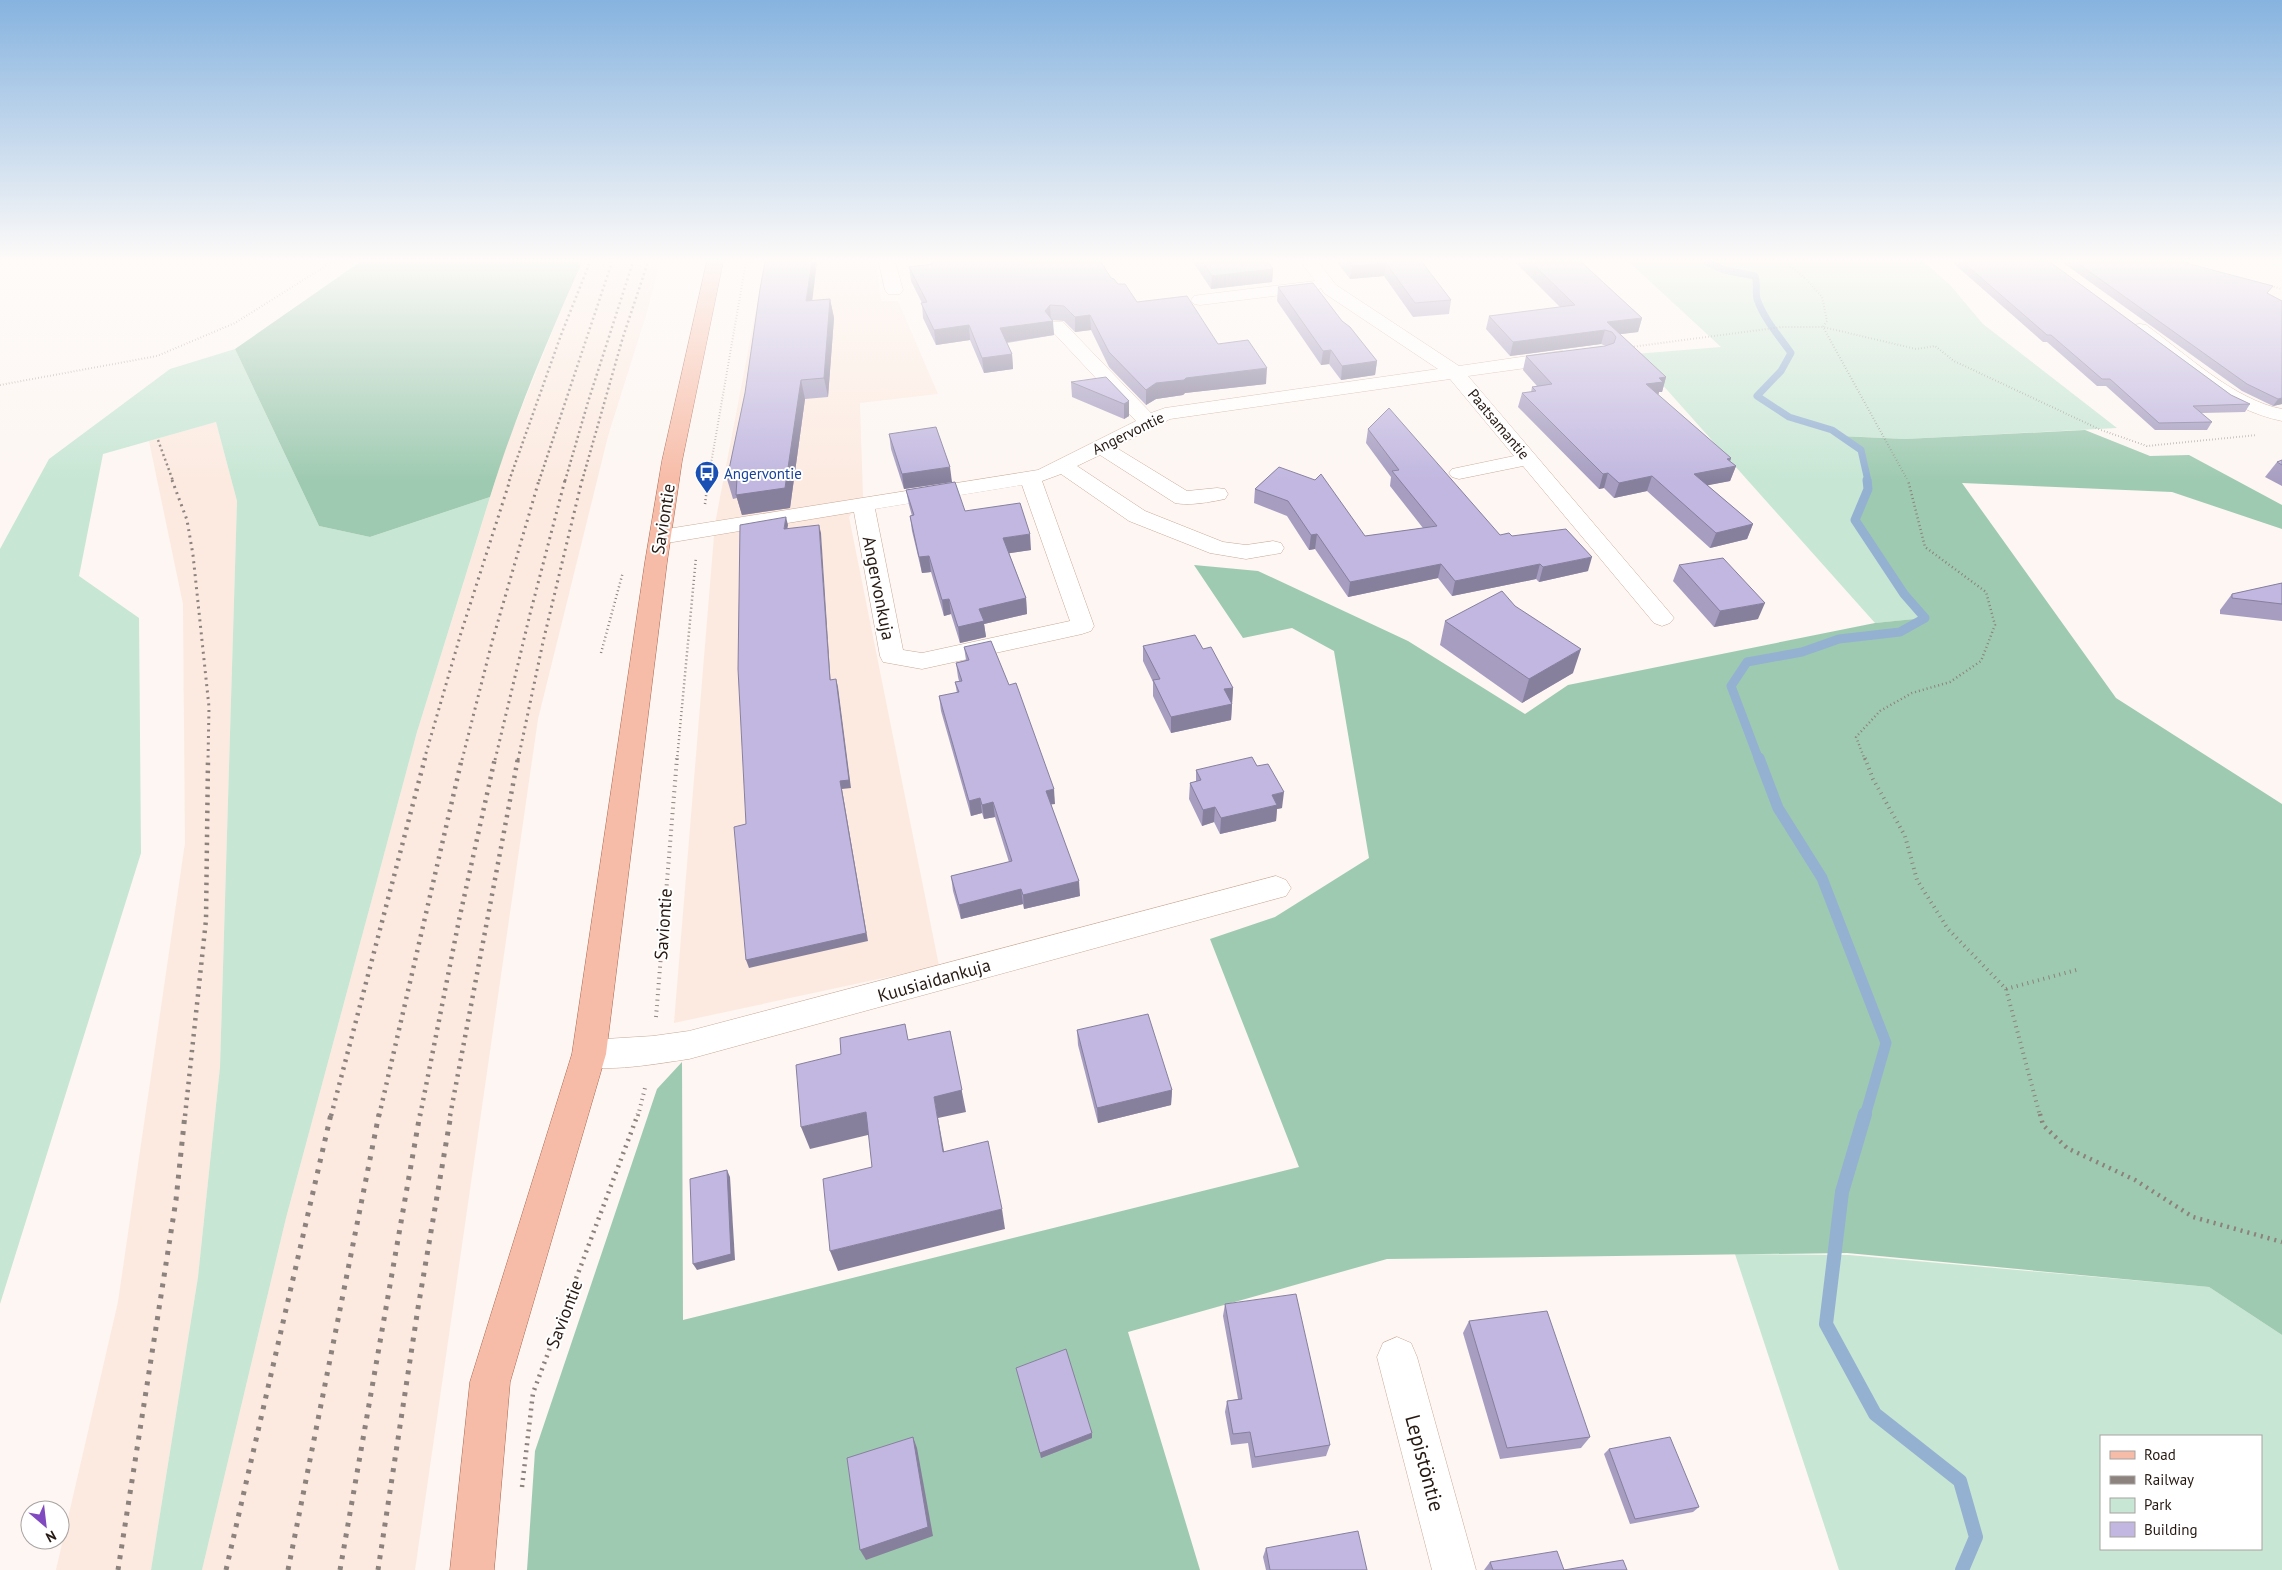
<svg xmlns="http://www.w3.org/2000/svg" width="2282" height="1570" font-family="'PT Sans',sans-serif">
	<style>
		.built { fill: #fceae0 }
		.green { fill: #c7e6d4; fill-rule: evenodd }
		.forest { fill: #9ecab1 }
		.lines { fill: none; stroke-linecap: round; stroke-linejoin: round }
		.stream-far3 { stroke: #94b1d2; stroke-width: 7 }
		.stream-far2 { stroke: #94b1d2; stroke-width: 9 }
		.stream-far1 { stroke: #94b1d2; stroke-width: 11 }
		.stream { stroke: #94b1d2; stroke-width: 14 }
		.minor-casing { stroke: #cba995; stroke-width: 1 }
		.major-casing { stroke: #ab664e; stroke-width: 1 }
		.path-far3 { stroke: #8c817c; stroke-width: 2; stroke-dasharray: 0.5 2.5; stroke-linecap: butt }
		.path-far2 { stroke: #8c817c; stroke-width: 2.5; stroke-dasharray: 1 3; stroke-linecap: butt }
		.path-far1 { stroke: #8c817c; stroke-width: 4; stroke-dasharray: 1 4.5; stroke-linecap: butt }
		.path { stroke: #8c817c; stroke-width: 4.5; stroke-dasharray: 2 5; stroke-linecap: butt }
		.minor { fill: #fff; fill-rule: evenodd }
		.major { fill: #f7bca8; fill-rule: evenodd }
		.rail-far3 { stroke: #8d837e; stroke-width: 2.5; stroke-dasharray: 2 3; stroke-linecap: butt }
		.rail-far2 { stroke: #8d837e; stroke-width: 3; stroke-dasharray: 2 4.5; stroke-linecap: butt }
		.rail-far1 { stroke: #8d837e; stroke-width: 4.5; stroke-dasharray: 2.5 5.5; stroke-linecap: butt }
		.rail { stroke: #8d837e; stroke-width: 5; stroke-dasharray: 4 7; stroke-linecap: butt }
		.wall { fill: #a69dc1 }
		.shaded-wall { fill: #87809d }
		.building { fill: #c1b7e0; stroke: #87809d }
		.labels { text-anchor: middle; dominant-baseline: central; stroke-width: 4; stroke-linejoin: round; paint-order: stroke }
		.far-street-label { font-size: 15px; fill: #261912; stroke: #fff }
		.far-transit-label { font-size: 15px; fill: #164399; stroke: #fff; text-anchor: start }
		.street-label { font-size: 18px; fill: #261912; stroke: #fff }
		.near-street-label { font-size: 21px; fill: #261912; stroke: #fff }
	</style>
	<rect width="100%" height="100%" fill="#fdf6f2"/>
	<!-- built -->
	<g class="built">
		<polygon points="582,262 660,262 647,312 608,436 538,719 415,1570 202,1570 286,1218 417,732 506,446 557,320"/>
		<polygon points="765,262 876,262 881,301 898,301 938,394 860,403 863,498 849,517 939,966 674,1023 715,524"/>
		<polygon points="216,422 237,501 220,1067 198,1277 151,1570 56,1570 118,1302 185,843 183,604 149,441"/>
	</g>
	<!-- green -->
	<g class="green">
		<path d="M1629,262H1924L1950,285L1983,324L2117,428L1905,439L1842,436L1861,450C1870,485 1869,488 1856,521L1904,594L1925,618L1875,623L1635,354L1721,347Z"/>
		<polygon points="235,349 319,526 370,537 490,497 417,732 286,1218 202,1570 151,1570 198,1277 220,1067 237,501 216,422 103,454 79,576 139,618 141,853 0,1304 0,549 49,459 170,369"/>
		<path d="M1735,1254L1849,1255L2209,1287L2282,1335V1570H1839ZM2101,1436H2261V1549H2101Z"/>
	</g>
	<!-- forest -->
	<g class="forest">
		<path d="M360,262H582C548,339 515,416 490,497L370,537L319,526L235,349Z"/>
		<polygon points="2085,430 2150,456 2189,455 2282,505 2282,529 2172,492 1962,483 2116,698 2282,804 2282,1335 2209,1287 1847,1253 1387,1259 1128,1332 1200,1570 527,1570 535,1451 657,1089 682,1062 683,1320 1299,1167 1210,939 1275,917 1369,858 1334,651 1292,628 1243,638 1194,565 1258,571 1408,641 1525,714 1568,685 1875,623 1924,618 1904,594 1855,520 1868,489 1867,471 1861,450 1840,436 1905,439"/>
	</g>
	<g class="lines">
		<!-- stream-far3 -->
		<path class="stream-far3" d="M1707,262L1724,270L1755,276C1758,284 1755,291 1757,299C1764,319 1779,336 1791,353L1781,371L1757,396L1789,417L1832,430L1861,450L1868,481"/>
		<!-- stream-far2 -->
		<polyline class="stream-far2" points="1759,760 1731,686 1747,662 1802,652 1839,639 1900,632 1925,618 1904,594 1855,520 1868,489 1867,480"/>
		<!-- stream-far1 -->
		<polyline class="stream-far1" points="1759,758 1778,808 1822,878 1886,1043 1865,1116"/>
		<!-- stream -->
		<polyline class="stream" points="1865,1114 1842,1192 1826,1324 1875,1414 1960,1481 1976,1537 1962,1570"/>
		<defs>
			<g id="minor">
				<polygon points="879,262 895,262 903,290 900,294 888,294 885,290"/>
				<path d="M1301,262H1318L1336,285L1459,366L1562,351L1569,353L1571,357L1569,361L1562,363L1468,376L1670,613L1674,618L1670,623L1662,626L1654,623L1523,466L1459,479L1452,477L1449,473L1452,469L1514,456L1450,379L1170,419L1115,447L1187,491L1217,488L1225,489L1228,494L1225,499C1210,502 1190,506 1175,503L1100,455L1077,466L1145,511L1223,542L1246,545L1273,541L1281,543L1284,548L1281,553L1246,559L1210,553L1129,521L1061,474L1042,481L1094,626L1091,631L1082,634L922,669L883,662L880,656L854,512L661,544L653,542L650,537L653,532L661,530L1038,470L1136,421L1051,330L1048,326L1051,322H1063L1151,413L1165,408L1438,369L1324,293L1321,288L1314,291L1200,305L1194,304L1191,300L1194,296L1200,295L1315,281ZM1022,485L1070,621L922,653L903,650L875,509Z"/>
				<path d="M2140,324L2146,325C2185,353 2234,400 2282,409V421C2224,409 2180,367 2134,333L2131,329L2134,325Z"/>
				<path d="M1276,876L1286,880L1291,888L1286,896L689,1059C660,1063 604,1074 577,1064L572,1054L577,1044L589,1040L653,1036L689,1031Z"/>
				<polygon points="1397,1337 1411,1343 1417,1357 1476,1570 1432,1570 1377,1357 1383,1343"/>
			</g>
			<polygon id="major" points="707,262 723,262 682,461 667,562 606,1054 510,1382 494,1570 450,1570 470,1382 572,1054 645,562 662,461"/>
		</defs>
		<!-- minor casing -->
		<use href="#minor" class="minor-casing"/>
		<!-- major casing -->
		<use href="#major" class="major-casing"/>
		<!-- path-far3 -->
		<g class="path-far3">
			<polyline points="1786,262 1806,279 1822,297 1827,321 1823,327 1908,481"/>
			<polyline points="2271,286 2282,289"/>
			<polyline points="1631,347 1782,327 1823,327 1916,349 1935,346 1954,361 2101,430 2147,446 2257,435"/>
			<polyline points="0,385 157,356 235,323 332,262"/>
			<polyline points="708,481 746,262"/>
		</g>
		<!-- path-far2 -->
		<g class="path-far2">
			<polyline points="705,504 708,480"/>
			<polyline points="601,653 623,572"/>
			<polyline points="677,760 696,557"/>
			<polyline points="1865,760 1856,737 1880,711 1912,693 1950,682 1981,661 1995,625 1986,592 1925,547 1908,480"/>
		</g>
		<!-- path-far1 -->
		<g class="path-far1">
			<polyline points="1865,758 1873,779 1905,836 1917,880 1948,929 2006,989 2080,969"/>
			<polyline points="2006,989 2040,1116"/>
			<polyline points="656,1017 677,758"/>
			<polyline points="638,1116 646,1084"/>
		</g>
		<!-- path -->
		<g class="path">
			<polyline points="2040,1114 2043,1125 2067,1148 2135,1180 2193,1217 2282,1242"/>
			<polyline points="522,1487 533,1393 638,1114"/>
		</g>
		<!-- minor -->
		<use href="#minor" class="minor"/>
		<!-- major -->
		<use href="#major" class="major"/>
		<!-- rail-far3 -->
		<g class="rail-far3">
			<polyline points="158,440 173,481"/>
			<polyline points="509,481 561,335 590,262"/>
			<polyline points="539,481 612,262"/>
			<polyline points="565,481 588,402 633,262"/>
			<polyline points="582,481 623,337 648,262"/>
		</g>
		<!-- rail-far2 -->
		<g class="rail-far2">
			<polyline points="172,480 187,520 193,555 209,707 208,760"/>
			<polyline points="424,760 461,633 510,480"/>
			<polyline points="462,760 492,642 539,480"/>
			<polyline points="495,760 530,614 565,480"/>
			<polyline points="518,760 543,642 582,480"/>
		</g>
		<!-- rail-far1 -->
		<g class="rail-far1">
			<polyline points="185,1116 206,920 208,758"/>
			<polyline points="331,1116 425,758"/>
			<polyline points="379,1116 462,758"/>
			<polyline points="420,1116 459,920 495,758"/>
			<polyline points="450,1116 518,758"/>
		</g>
		<!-- rail -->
		<g class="rail">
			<polyline points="118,1570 176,1200 185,1114"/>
			<polyline points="226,1570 331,1114"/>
			<polyline points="288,1570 379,1114"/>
			<polyline points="340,1570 420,1114"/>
			<polyline points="378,1570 418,1308 451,1114"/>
		</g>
	</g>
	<!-- wall -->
	<g class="wall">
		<polygon points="930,262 1101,262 1111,278 1137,302 1218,344 1266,384 1185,393 1183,395 1156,399 1146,405 1109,367 1091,330 1075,332 1064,321 1052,320 1054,335 1007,343 1012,354 1013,369 984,373 970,340 936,345 923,318 922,303 911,281 909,267 930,264"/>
		<polygon points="1193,262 1268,262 1273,269 1272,282 1211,289"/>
		<polygon points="1337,262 1422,262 1451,300 1449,314 1413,317 1384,276 1350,279"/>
		<polygon points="1515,262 1585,262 1584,264 1642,318 1638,332 1620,334 1666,377 1662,392 1659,392 1658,395 1731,458 1730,461 1736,466 1730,481 1707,485 1753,524 1747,539 1710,548 1647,491 1614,498 1604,488 1599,489 1518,407 1522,393 1531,392 1532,387 1537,386 1523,370 1526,356 1606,346 1601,344 1510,356 1486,329 1489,316 1560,307"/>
		<polygon points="1952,262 2050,262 2231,395 2250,404 2245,412 2201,413 2212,422 2207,430 2155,430 2106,386 2097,386 2047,342 2043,342"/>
		<polygon points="2062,262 2190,262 2188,264 2268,294 2282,301 2282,404 2273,406 2242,391"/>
		<polygon points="1278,287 1342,321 1377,361 1375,375 1341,380 1329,364 1321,365 1277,301"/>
		<polygon points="830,299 834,318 828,397 805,399 790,508 742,515 737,498 733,499 727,479 745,393 812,301"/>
		<polygon points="1071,382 1129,401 1129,416 1124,419 1072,397"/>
		<polygon points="1368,429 1500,535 1512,536 1588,571 1539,582 1536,579 1452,596 1438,578 1348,597 1315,549 1309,550 1287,516 1254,503 1255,489 1279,467 1365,536 1423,528 1390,486 1391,477 1366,443"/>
		<polygon points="889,434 952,482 904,489 891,449"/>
		<polygon points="2282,460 2282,486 2265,477 2277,462"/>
		<polygon points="906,490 965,511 1031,550 1009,553 1026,598 1027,614 984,624 986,637 960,643 951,614 944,616 931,572 922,573 912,531 910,516 912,516 909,505"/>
		<polygon points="1679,565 1758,619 1714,627 1673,581"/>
		<polygon points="2282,583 2282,621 2220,614 2220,610 2232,594"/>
		<polygon points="1445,621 1573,673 1522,703 1440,645"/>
		<polygon points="1143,646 1203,649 1233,688 1231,720 1171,733 1153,696 1153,682 1143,661"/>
		<polygon points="964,647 1055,804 1051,804 1080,896 1024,909 1023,904 961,919 953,891 951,876 1009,862 995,817 984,819 982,813 971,816 941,711 939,696 957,693 955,682 959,681 958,677 956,663 966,660"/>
		<polygon points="1257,766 1282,808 1277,809 1276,821 1220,834 1214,822 1202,826 1189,799 1190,783 1196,782 1196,770"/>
		<polygon points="1077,1030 1172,1090 1171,1105 1098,1123 1078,1045"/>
		<polygon points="1225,1304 1330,1445 1326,1456 1252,1468 1248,1443 1231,1445 1225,1412 1227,1401 1238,1399 1223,1316"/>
		<polygon points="1469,1321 1590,1437 1581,1448 1500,1459 1463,1333"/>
		<polygon points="1016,1368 1092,1438 1041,1458"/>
		<polygon points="1609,1449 1699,1507 1693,1512 1630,1524 1604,1454"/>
		<polygon points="1266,1548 1367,1570 1266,1570 1263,1557"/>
		<polygon points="1490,1562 1564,1570 1627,1570 1484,1570"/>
	</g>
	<!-- shaded-wall -->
	<g class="shaded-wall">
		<polygon points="812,262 817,262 810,319 806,301"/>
		<polygon points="1386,263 1384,276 1350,279 1352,266"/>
		<polygon points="1273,269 1272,282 1211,289 1212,276"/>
		<polygon points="830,299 834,318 828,397 824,378"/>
		<polygon points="1050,305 1051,320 1053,321 1054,335 1002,343 1000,328 1045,311"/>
		<polygon points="1090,315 1091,330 1075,332 1075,317"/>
		<polygon points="1642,318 1638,332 1614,335 1607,322"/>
		<polygon points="969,325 970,340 936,345 934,330"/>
		<polygon points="1605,330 1601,344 1510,356 1513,342"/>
		<polygon points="1331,350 1329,364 1321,365 1323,351"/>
		<polygon points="1012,354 1013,369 984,373 982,358"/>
		<polygon points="1377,361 1375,375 1341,380 1342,366"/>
		<polygon points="1267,368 1266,384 1185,393 1183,395 1156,399 1146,405 1146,390 1156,383 1186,378"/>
		<polygon points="1666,377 1662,392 1659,392 1658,396 1646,384 1659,378"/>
		<polygon points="801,380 805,399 790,508 742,515 736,495"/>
		<polygon points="2282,398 2282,404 2273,406 2278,399"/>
		<polygon points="1129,401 1129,416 1124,419 1124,404"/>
		<polygon points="1731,458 1728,468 1736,466 1730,481 1689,489 1694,474 1727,459"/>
		<polygon points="950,467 952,482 904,489 902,474"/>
		<polygon points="1608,473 1604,488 1599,489 1603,474"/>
		<polygon points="1652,476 1647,491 1614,498 1619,483"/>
		<polygon points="786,517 788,525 786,537 784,529"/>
		<polygon points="1753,524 1747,539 1710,548 1716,533"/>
		<polygon points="819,525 821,533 831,688 830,680"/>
		<polygon points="1030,534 1031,550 1004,554 1003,538"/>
		<polygon points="1317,534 1315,549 1309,550 1311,535"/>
		<polygon points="929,556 931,572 922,573 919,557"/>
		<polygon points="1592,557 1588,571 1539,582 1543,567"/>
		<polygon points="1441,564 1438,578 1348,597 1350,582"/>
		<polygon points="1540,564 1536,579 1452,596 1455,581"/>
		<polygon points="1026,598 1027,614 984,624 986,637 960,643 958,627 979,609"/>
		<polygon points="949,599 951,614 944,616 942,600"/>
		<polygon points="1765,603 1758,619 1714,627 1720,611"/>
		<polygon points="1581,649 1573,673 1522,703 1529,679"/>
		<polygon points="836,679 838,687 851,788 842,789 868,941 749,968 746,960 840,781"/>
		<polygon points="1233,688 1232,704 1224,689"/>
		<polygon points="1232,704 1231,720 1171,733 1171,717"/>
		<polygon points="1054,789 1055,804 1047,805 1046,791"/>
		<polygon points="1284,792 1282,808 1277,809 1276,821 1220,834 1221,818 1272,795"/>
		<polygon points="980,798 982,813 971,816 969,801"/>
		<polygon points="993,802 995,817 984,819 982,805"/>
		<polygon points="1215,807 1214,822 1202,826 1203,810"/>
		<polygon points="1079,881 1080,896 1024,909 1023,895"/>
		<polygon points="1021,889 1023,904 961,919 959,905"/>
		<polygon points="950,1031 966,1112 938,1118 948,1173 943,1152 934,1097"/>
		<polygon points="1172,1090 1171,1105 1098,1123 1097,1108"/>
		<polygon points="866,1112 872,1134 810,1149 801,1127"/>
		<polygon points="727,1170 730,1177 735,1260 697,1270 693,1264"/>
		<polygon points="1002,1209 1005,1229 838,1271 830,1251"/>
		<polygon points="1092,1433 1092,1438 1041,1458 1040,1453"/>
		<polygon points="913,1437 917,1448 933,1536 866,1560 860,1550"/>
	</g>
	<!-- building -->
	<g class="building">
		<polygon points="765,262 812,262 806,301 830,299 824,378 801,380 785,488 736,495 737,478 727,479 745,393 760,289"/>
		<polygon points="932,262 1101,262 1111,278 1114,279 1118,284 1125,284 1137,302 1187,296 1218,344 1248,340 1267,368 1186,378 1184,380 1156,383 1146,390 1109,352 1090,315 1075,317 1064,306 1050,305 1045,311 1053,321 1000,328 1012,354 982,358 969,325 934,330 921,303 927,302 909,267 933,264"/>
		<polygon points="1203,262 1268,262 1273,269 1212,276"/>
		<polygon points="1349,262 1422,262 1451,300 1415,303 1386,263 1352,266"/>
		<polygon points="1531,262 1581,262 1642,318 1607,322 1666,377 1659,378 1663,382 1646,384 1731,458 1727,459 1736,466 1694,474 1753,524 1716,533 1652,476 1619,483 1608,473 1603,474 1522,393 1536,391 1532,387 1552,384 1526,356 1605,346 1614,343 1616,337 1612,332 1605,330 1513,342 1489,316 1575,305"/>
		<polygon points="1963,262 2050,262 2231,395 2250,404 2193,406 2212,422 2159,423 2110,379 2102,379 2051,335 2047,335"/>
		<polygon points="2076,262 2187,262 2186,263 2273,286 2267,293 2282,301 2282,398 2278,399 2247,384"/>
		<polygon points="1313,283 1342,321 1350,327 1377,361 1342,366 1331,350 1323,351 1278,287"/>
		<polygon points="1106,377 1129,401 1124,404 1071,382"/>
		<polygon points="1389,408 1500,535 1509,533 1512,536 1566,529 1592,557 1543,567 1540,564 1455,581 1441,564 1350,582 1317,534 1311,535 1288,501 1255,489 1279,467 1315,480 1321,474 1365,536 1437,526 1392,471 1399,470 1368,429"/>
		<polygon points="936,427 950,467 902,474 889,434"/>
		<polygon points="2282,460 2282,465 2277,462"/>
		<polygon points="955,482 965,511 1020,503 1030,534 1003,538 1026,598 979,609 984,621 958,627 949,599 942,600 929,556 919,557 910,516 914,515 906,490"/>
		<polygon points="786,517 784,529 819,525 830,680 836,679 849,780 840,781 866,933 746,960 734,827 746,824 738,669 740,525"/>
		<polygon points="1723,558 1765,603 1720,611 1679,565"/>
		<polygon points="2282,583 2282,604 2232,598 2232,594"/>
		<polygon points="1502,591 1515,606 1581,649 1529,679 1445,621"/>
		<polygon points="1195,635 1203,649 1211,647 1233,688 1224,689 1232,704 1171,717 1153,680 1160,679 1143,646"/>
		<polygon points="991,641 1009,685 1016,683 1054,789 1046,791 1079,881 1023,895 1021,889 959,905 951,876 1012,861 993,802 982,805 980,798 969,801 939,696 959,692 955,682 962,681 956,663 969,660 964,647"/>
		<polygon points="1252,757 1257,766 1268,764 1284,792 1272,795 1277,805 1221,818 1215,807 1203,810 1190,783 1201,780 1196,770"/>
		<polygon points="1148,1014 1172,1090 1097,1108 1077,1030"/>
		<polygon points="905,1024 908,1040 950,1031 962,1090 934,1097 943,1152 988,1141 1002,1209 830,1251 823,1179 872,1167 866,1112 801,1127 796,1065 841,1054 840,1038"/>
		<polygon points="727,1170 731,1254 693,1264 690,1179"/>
		<polygon points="1296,1294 1330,1445 1255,1457 1250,1432 1233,1434 1227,1401 1242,1399 1225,1304"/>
		<polygon points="1547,1311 1590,1437 1507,1448 1469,1321"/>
		<polygon points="1066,1349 1092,1433 1040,1453 1016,1368"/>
		<polygon points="913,1437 928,1527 860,1550 847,1458"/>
		<polygon points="1670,1437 1699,1507 1635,1519 1609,1449"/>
		<polygon points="1358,1531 1367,1570 1270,1570 1266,1548"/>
		<polygon points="1557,1551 1564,1570 1623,1560 1627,1570 1493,1570 1490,1562"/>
	</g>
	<!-- sky -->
	<linearGradient id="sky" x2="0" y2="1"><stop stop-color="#86b3df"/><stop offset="0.54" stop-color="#fefbf9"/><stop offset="1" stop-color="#fefbf9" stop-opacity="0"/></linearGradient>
	<rect width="2282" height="482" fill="url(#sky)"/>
	<!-- icons -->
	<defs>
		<symbol id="bus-pin" viewBox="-11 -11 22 30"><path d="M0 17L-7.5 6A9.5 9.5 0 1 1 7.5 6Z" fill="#1a4fb4" stroke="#fff"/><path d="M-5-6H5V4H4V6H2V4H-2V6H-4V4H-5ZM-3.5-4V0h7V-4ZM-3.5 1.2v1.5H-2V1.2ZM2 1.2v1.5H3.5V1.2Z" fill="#fff"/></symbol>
	</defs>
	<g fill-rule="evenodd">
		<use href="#bus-pin" x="693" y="459" width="28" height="38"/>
	</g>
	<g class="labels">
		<!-- far-street labels -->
		<g class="far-street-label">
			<text transform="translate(1499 424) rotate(50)">Paatsamantie</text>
			<text transform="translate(1128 433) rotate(-26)">Angervontie</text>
		</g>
		<!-- far-transit labels -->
		<g class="far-transit-label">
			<text x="724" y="473">Angervontie</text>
		</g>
		<!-- street labels -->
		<g class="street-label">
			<text transform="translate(663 519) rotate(-81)">Saviontie</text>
			<text transform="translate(879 588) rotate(79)">Angervonkuja</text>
			<text transform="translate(663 924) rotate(-86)">Saviontie</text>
			<text transform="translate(934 980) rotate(-16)">Kuusiaidankuja</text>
			<text transform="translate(564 1314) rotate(-69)">Saviontie</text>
		</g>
		<!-- near-street labels -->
		<g class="near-street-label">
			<text transform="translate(1425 1463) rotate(75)">Lepistöntie</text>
		</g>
	</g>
	<!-- legend -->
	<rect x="2100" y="1435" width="162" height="115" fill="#ffffff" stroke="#a8a3a0"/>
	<rect x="2110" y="1451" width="25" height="8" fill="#f7bca8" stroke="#a8a3a0"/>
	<text x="2144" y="1460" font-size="15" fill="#261912">Road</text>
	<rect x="2110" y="1476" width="25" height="8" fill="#8d837e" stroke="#a8a3a0"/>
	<text x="2144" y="1485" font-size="15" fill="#261912">Railway</text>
	<rect x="2110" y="1498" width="25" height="15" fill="#c7e6d4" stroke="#a8a3a0"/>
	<text x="2144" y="1510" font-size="15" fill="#261912">Park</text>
	<rect x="2110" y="1522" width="25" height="15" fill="#c1b7e0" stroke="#a8a3a0"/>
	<text x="2144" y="1535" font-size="15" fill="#261912">Building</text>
	<!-- north arrow -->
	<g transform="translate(45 1525) rotate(152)"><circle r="24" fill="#ffffff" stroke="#a8a3a0"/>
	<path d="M0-4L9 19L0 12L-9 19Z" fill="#8149c0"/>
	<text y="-8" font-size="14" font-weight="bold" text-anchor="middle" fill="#261912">N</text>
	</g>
</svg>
